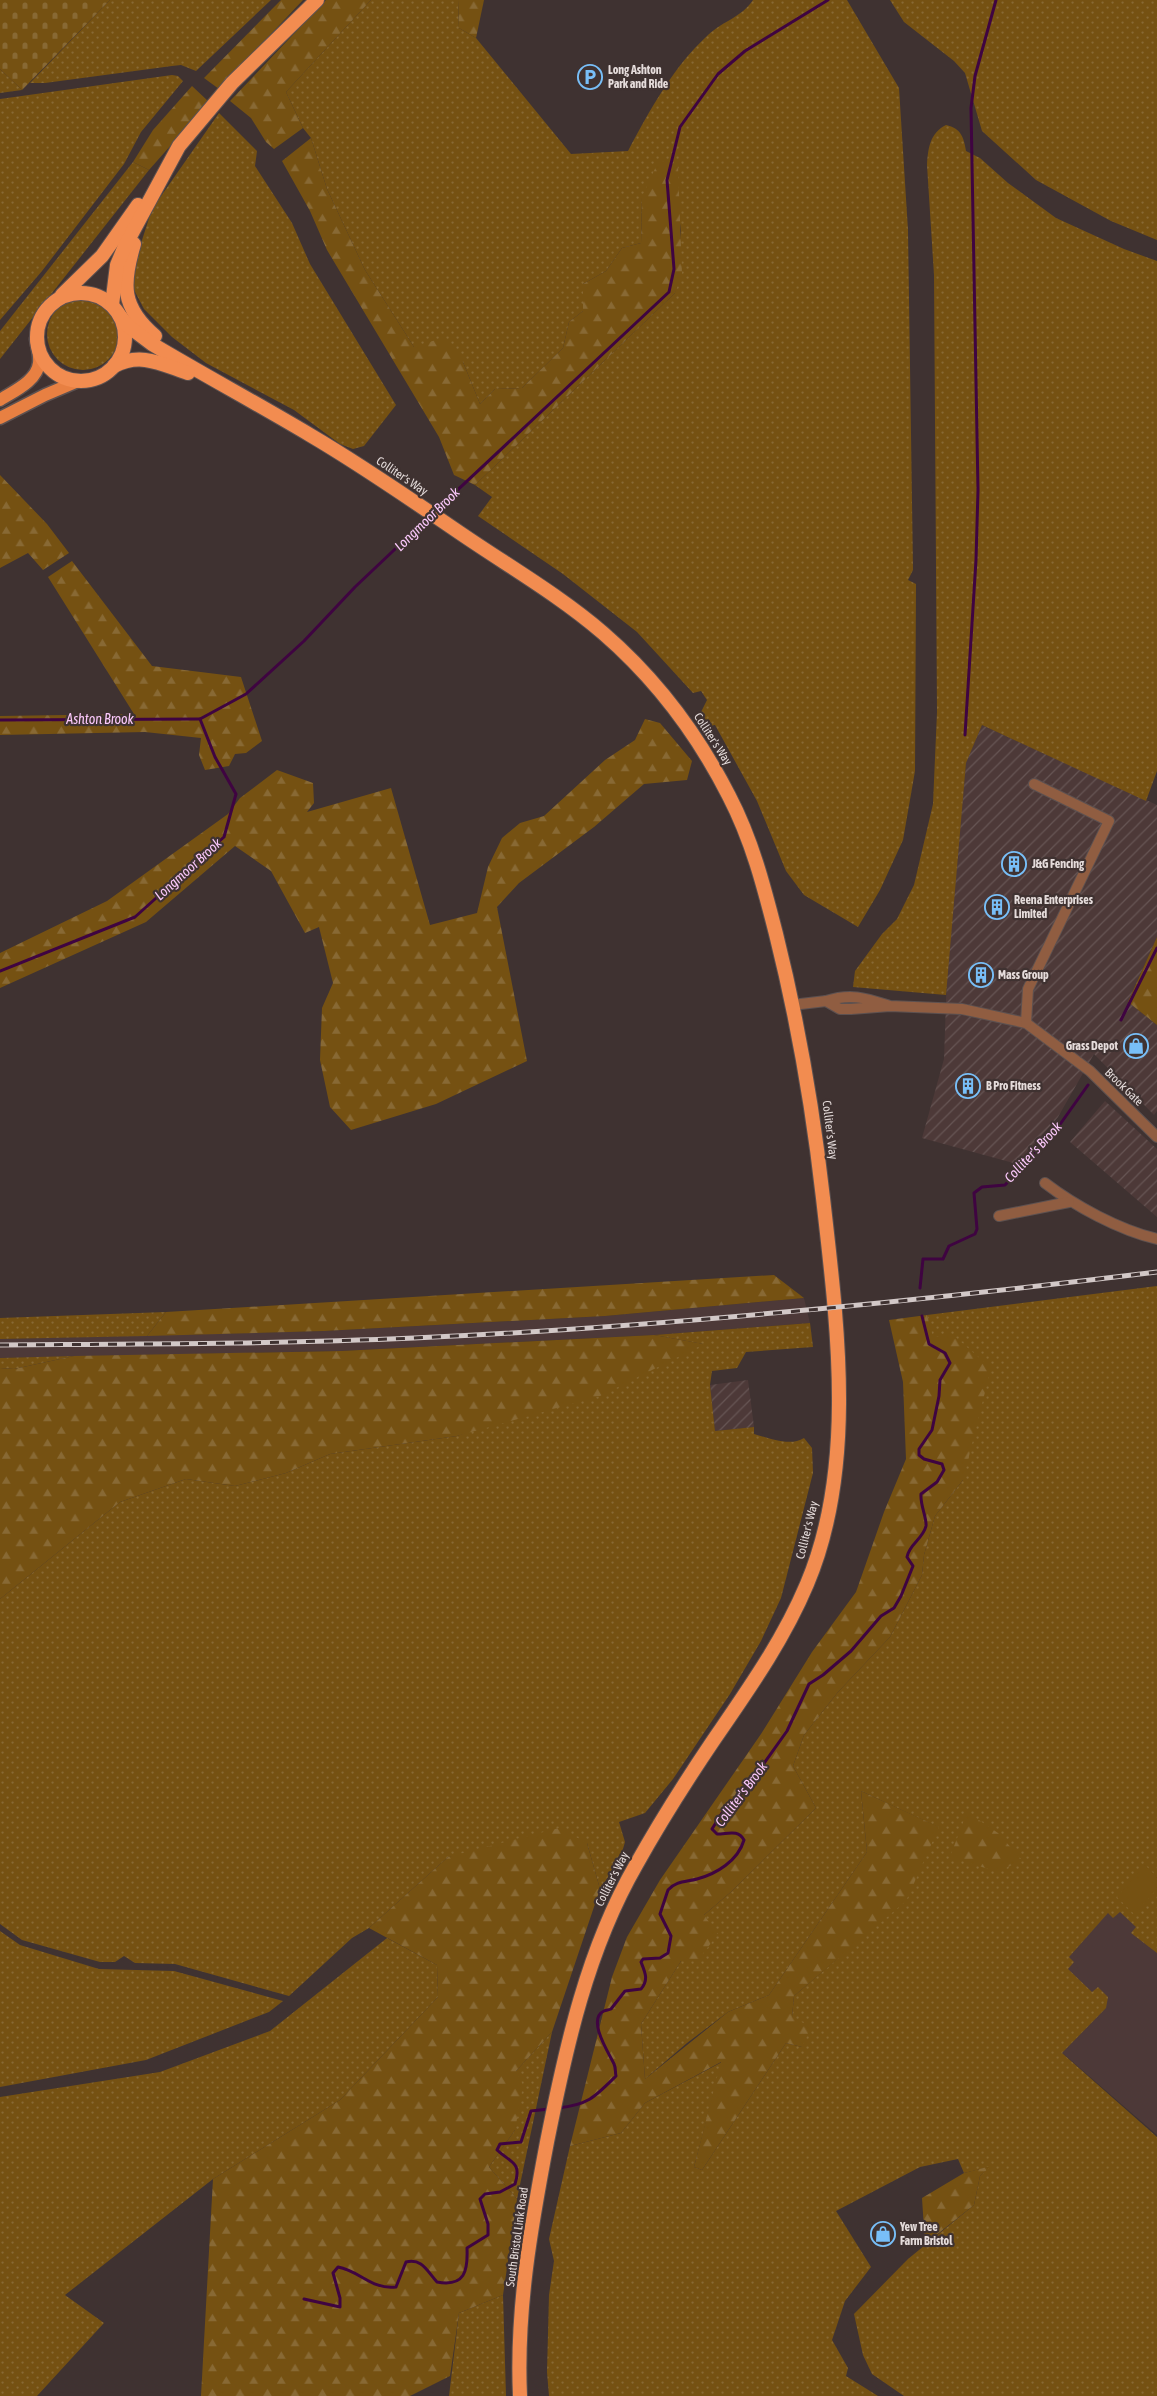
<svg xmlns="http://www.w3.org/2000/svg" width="1157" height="2396" font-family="'Asap Condensed',sans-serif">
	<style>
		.built { fill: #4d3938 }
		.industrial { fill: url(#industrial-furrows) }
		.grass { fill: url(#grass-dots) }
		.forest { fill: url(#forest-firs) }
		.cemetery { fill: url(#cemetery-stones) }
		.garden { fill: #755112 }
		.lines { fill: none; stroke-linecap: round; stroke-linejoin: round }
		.stream { stroke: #3f0441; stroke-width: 3 }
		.minor-casing { stroke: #5d5150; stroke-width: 12 }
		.primary-casing { stroke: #5d5150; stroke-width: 15 }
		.trunk-casing { stroke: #5d5150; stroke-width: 16 }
		.minor { stroke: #905d41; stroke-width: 10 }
		.primary { stroke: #e88042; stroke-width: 12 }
		.trunk { stroke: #f28c50; stroke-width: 14 }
		.rail-casing { stroke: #d2c8c7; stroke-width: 5 }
		.rail { stroke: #3f3231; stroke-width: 3; stroke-dasharray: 9; stroke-linecap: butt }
		.labels { text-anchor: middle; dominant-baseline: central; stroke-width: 4.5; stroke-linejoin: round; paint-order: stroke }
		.poi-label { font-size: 12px; font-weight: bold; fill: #e5dcdb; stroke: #3f3231; text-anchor: start }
		.street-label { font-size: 12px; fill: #e5dcdb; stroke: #3f3231 }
		.water-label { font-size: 14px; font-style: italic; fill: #fcc9fc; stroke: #3f3231 }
	</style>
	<defs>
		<pattern id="industrial-furrows" width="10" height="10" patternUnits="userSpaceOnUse" patternTransform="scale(1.25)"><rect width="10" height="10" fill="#4d3938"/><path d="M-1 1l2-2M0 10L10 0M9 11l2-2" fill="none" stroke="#665554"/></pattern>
		<pattern id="grass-dots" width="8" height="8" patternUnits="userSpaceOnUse" patternTransform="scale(1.25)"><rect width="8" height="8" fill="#755112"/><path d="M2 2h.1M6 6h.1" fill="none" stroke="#886934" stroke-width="1.8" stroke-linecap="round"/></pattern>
		<pattern id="forest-firs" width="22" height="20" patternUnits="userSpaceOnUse" patternTransform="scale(1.25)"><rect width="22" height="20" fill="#755112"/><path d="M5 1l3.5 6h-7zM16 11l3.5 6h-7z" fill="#886934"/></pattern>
		<pattern id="cemetery-stones" width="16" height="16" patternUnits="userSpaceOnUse" patternTransform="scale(1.25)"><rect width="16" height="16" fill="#755112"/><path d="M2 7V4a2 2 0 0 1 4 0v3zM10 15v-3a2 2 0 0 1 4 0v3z" fill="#886934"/></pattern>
	</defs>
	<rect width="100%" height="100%" fill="#3f3231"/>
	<!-- built -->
	<g class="built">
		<polygon points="804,1298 810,1323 654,1335 341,1351 0,1358 0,1339 324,1331 605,1316"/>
		<polygon points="1157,1801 1157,2135 993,1993 1131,1834"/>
	</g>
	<!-- industrial -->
	<g class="industrial">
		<polygon points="982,725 1157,805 1157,937 1128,1002 1157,1025 1157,1111 1154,1115 1094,1054 1058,1117 1017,1164 922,1138 944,1059 947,973 966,762"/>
		<polygon points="1105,1101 1157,1149 1157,1217 1070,1142"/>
		<polygon points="748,1380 754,1427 715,1431 710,1385"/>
	</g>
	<!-- grass -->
	<g class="grass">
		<polygon points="110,0 271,0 196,71 181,65 172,66 45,83 30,83"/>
		<path d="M371,0H458L459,28L476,38L571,154L628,151C650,110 673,67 708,35C723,21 742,17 753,0H847L899,88L908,230L913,570L908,580L916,584L915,771L903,840L880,890L858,927L804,895L786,871L757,801L715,725L709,726L701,712L707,700L701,691L693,693L637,632L563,574L478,516L492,497L475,485L675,293L681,231L678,208L642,197L641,243L622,248L606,271L583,284V311L569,322L563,348L522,388L495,389L480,404L463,362L414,347L365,270L327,189L311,138L303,128L286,92Z"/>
		<polygon points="890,0 1157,0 1157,240 1111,221 1036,180 982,131 965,73 954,61 904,22"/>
		<polygon points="0,69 22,90 0,93"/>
		<polygon points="172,75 178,76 183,81 141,132 124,164 42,271 0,320 0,99"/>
		<polygon points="219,113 257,151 255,166 292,223 310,264 396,405 364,446 353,449 340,444 294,410 206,363 172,337 144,309 133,288 134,265 152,209"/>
		<path d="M946,125C961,128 964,138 966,151L980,158L1008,183L1056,218L1124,249L1157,261V771L1146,801L982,725L966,763L946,995L853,987L855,971L882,934L897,919L914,885L933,804L937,712L934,275L927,165C928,148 930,133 946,125Z"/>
		<polygon points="133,162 149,170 0,359 0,331"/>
		<circle cx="83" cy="334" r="36"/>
		<polygon points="1157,1286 1157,1953 1131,1933 1136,1927 1120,1912 1113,1918 1108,1913 1069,1957 1074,1962 1068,1969 1092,1992 1098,1987 1108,1997 1106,2008 1062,2053 1157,2137 1157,2396 904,2396 872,2374 863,2355 854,2314 908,2259 974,2205 980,2176 989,2167 964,2173 958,2159 920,2167 836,2211 871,2267 845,2301 832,2340 848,2368 846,2376 878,2396 549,2396 547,2372 549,2295 554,2261 549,2239 570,2146 621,2133 645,2103 722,2062 694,2167 702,2170 786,2043 802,2047 792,2017 794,1996 836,1960 938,1827 861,1791 867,1852 769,1995 728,2012 687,2043 645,2079 641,2024 681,1961 704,1915 732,1891 816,1808 793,1766 804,1735 838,1692 890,1637 922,1575 924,1555 935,1516 963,1480 927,1315"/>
		<polygon points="166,1312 147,1336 0,1339 0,1318"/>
		<path d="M810,1323L813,1347L746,1352L737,1368L712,1371L710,1385L715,1431L754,1427V1434C769,1438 790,1447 804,1438L812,1448L813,1473L781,1598L761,1641L730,1694L673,1779L645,1813L619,1822L625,1842L620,1859L600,1889L587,1843L448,1857L369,1928L352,1938L289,1996L175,1964L135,1963L124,1956L115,1962H100L22,1940L0,1924V1599L120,1502L186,1479L235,1486L286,1473L330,1454L457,1436L703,1344L654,1335Z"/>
		<polygon points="74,1356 14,1369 0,1368 0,1358"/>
		<polygon points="0,1931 20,1945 99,1969 174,1971 283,2001 269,2012 146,2060 0,2087"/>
		<polygon points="387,1938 437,1965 438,1997 340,2100 213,2179 65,2295 104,2323 37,2396 0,2396 0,2097 160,2072 270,2031"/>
		<polygon points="552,2032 517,2199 489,2167 515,2130 516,2071"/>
		<polygon points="503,2295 506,2396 449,2396 459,2313"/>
	</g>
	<!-- forest -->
	<g class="forest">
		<polygon points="281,0 303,0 219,89 204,78"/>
		<polygon points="326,0 371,0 286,92 303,128 274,149 266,142 251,118 230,101"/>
		<polygon points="458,0 484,0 476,38 459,28"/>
		<polygon points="192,86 209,102 149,170 133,162 153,130"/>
		<polygon points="311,138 327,189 365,270 414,347 445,337 463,362 480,404 495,389 522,388 563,348 569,322 583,311 583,284 606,271 622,248 641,243 642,197 659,160 678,166 682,274 675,293 475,485 454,475 439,437 327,250 310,211 282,161"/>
		<polygon points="0,475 47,524 69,553 43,570 28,553 0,568"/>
		<polygon points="72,561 152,666 241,677 262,741 246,753 235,754 229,766 205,770 199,755 201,738 145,732 0,735 0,716 134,714 48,577"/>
		<polygon points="645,719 660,723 692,761 687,780 644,784 594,827 519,883 497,907 527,1061 436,1104 351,1130 330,1107 320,1060 322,1008 333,983 319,927 305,933 271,871 235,846 146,922 0,988 0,953 107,901 228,814 240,798 277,770 313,783 314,803 307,812 391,788 430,925 477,913 488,867 502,838 520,823 544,816 605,760 635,740"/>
		<polygon points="1157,937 1157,1025 1128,1002"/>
		<polygon points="774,1275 804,1298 605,1316 324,1331 147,1336 166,1312"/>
		<polygon points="927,1315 933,1337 953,1335 991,1368 963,1480 935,1516 924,1555 922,1575 890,1637 838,1692 804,1735 793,1766 816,1808 732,1891 704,1915 718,1934 698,1960 681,1961 641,2024 645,2079 728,2012 769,1995 867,1852 861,1791 939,1827 906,1901 794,1996 792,2017 811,2027 802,2047 786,2043 702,2170 694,2167 721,2062 645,2103 621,2133 570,2146 612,1977 627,1937 660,1880 761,1734 812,1652 856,1592 884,1512 906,1459 903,1382 889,1320"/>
		<polygon points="654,1335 704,1344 600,1396 457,1436 330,1454 286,1473 235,1486 186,1479 120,1502 0,1599 0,1368 14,1369 74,1356 341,1351"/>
		<polygon points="967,1812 998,1833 1022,1860 998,1872 950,1857"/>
		<polygon points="559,1828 587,1843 600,1889 552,2032 516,2071 523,2085 515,2130 489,2167 517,2199 503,2295 459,2313 450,2376 410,2396 201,2396 213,2179 340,2100 438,1997 437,1965 369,1928 448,1857"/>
		<polygon points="991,2166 980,2176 974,2205 925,2244 922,2198 964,2173"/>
	</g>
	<!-- cemetery -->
	<polygon class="cemetery" points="0,0 110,0 22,90 0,69"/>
	<!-- garden -->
	<polygon class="garden" points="1145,1865 1157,1877 1157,1889 1134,1914 1117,1897"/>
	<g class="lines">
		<!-- stream -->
		<g class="stream">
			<polyline points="434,512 669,292 674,269 667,180 680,127 718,74 745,51 828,0"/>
			<polyline points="0,720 200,719"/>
			<polyline points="965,735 976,560 978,490 971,108 975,76 996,0"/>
			<polyline points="0,971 135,917 224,837 236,794 215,757 200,719 246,694 304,641 355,587 430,516"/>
			<polyline points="1121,1020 1157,948"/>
			<polyline points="920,1288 923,1259 943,1259 949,1246 975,1234 977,1229 974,1193 982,1187 1005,1185 1056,1130 1088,1085"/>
			<path d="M558,2108C588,2105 595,2097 616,2076C615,2072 616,2068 614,2064C610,2055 586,2019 604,2011C606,2010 609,2010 611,2009L625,1991L641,1989C649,1980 645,1972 641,1962L643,1959L660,1958L668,1953L671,1936L660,1914L668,1890C676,1881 686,1882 697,1879C716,1874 738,1861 744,1840C738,1829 728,1834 717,1834L712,1829L722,1813L745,1790L787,1731L809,1684L823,1675L851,1651L881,1616L894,1608L901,1596L913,1566L907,1557C909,1544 923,1539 926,1526C927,1518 920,1505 921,1494L937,1482L944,1470L942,1464L924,1459L919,1455V1449L932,1430L939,1396L940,1380L950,1363L945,1353L929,1344L922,1316"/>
			<path d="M304,2299L340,2307V2298L333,2273L338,2267C360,2271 372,2290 396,2287L406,2262C422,2258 427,2271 437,2282C465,2287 468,2271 467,2248L488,2235V2224L480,2199L485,2194L500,2192L515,2184C522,2162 511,2163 497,2150L500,2144L521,2142L531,2111L549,2109"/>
		</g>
		<defs>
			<g id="minor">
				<polyline points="792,1005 826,1001"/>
				<path d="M890,1006C865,998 851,993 826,1001L840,1009H851L890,1006L962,1009L1026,1023L1090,1071L1157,1137"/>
				<polyline points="1026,1023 1028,989 1109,821 1034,784"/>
				<path d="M1045,1183C1075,1206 1119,1230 1157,1239"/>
				<polyline points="999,1216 1069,1202"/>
			</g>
			<g id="primary">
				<path d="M0,400C14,391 37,381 39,363C40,355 37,346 36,339"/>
				<polyline points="0,418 45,395 78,381"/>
			</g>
			<g id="trunk">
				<path d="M134,244C122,284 121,307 155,336"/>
				<circle cx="81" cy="337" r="44"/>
				<polyline points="62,295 102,256 138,205"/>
				<polyline points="112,305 117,265 125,246 179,146 232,83 317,0"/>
				<path d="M120,316L128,326L152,344C204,375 258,404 310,435C363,466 413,501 463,535C510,567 560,596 603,633C655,678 698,735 729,796C752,840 764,887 776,934C798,1022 813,1109 823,1198C837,1322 857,1466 807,1584C783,1641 748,1690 713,1741C686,1781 660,1822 636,1865C587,1950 566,2047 547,2142C531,2226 516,2310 520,2396"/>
				<path d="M114,366C141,352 161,364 188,373"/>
			</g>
		</defs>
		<!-- minor casing -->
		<use href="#minor" class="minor-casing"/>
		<!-- primary casing -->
		<use href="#primary" class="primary-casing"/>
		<!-- trunk casing -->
		<use href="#trunk" class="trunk-casing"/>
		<!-- minor -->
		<use href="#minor" class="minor"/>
		<!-- primary -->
		<use href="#primary" class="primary"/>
		<!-- trunk -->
		<use href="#trunk" class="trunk"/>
		<defs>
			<path id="rail" d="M0,1345C138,1344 276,1344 414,1338C662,1327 910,1302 1157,1272"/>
		</defs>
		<!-- rail casing -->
		<use href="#rail" class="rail-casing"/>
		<!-- rail -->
		<use href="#rail" class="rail"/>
	</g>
	<!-- icons -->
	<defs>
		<symbol id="parking-ring" viewBox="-11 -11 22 22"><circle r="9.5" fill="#3f3231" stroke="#78bff8" stroke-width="1.5"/><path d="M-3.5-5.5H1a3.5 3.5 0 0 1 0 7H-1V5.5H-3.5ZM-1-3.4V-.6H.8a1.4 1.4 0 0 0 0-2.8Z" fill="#78bff8"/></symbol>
		<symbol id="building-ring" viewBox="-11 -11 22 22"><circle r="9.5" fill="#3f3231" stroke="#78bff8" stroke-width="1.5"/><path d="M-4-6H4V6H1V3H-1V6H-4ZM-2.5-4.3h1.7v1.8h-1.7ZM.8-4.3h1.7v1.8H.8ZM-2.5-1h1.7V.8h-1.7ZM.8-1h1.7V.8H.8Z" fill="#78bff8"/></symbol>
		<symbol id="shop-ring" viewBox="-11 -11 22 22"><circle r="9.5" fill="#3f3231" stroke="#78bff8" stroke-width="1.5"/><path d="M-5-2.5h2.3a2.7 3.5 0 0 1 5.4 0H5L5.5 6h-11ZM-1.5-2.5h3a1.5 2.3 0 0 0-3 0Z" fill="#78bff8"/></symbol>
	</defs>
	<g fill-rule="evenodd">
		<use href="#parking-ring" x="576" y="63" width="28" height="28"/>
		<use href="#building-ring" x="1000" y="850" width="28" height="28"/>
		<use href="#building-ring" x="983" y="893" width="28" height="28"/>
		<use href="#building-ring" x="967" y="961" width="28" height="28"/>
		<use href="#shop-ring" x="1122" y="1032" width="28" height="28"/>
		<use href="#building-ring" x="954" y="1072" width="28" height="28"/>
		<use href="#shop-ring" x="869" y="2220" width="28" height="28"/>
	</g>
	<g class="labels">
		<!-- poi labels -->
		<g class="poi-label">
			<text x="608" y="70">Long Ashton<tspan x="608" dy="14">Park and Ride</tspan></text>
			<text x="1032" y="864">J&amp;G Fencing</text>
			<text x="1014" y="900">Reena Enterprises<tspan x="1014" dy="14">Limited</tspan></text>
			<text x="998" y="975">Mass Group</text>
			<text x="1118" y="1046" text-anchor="end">Grass Depot</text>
			<text x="986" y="1086">B Pro Fitness</text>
			<text x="900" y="2227">Yew Tree<tspan x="900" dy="14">Farm Bristol</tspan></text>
		</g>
		<!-- street labels -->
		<g class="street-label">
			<text transform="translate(402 476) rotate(34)">Colliter's Way</text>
			<text transform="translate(713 739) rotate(57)">Colliter's Way</text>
			<text transform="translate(1124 1087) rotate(44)">Brook Gate</text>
			<text transform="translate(830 1130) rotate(83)">Colliter's Way</text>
			<text transform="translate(807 1530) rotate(-76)">Colliter's Way</text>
			<text transform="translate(612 1879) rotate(-63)">Colliter's Way</text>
			<text transform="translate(517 2237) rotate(-82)">South Bristol Link Road</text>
		</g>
		<!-- water labels -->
		<g class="water-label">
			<text transform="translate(427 519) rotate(-44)">Longmoor Brook</text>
			<text x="100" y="719">Ashton Brook</text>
			<text transform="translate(188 869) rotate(-42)">Longmoor Brook</text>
			<text transform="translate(1033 1152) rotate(-47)">Colliter's Brook</text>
			<text transform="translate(741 1794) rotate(-53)">Colliter's Brook</text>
		</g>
	</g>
</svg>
